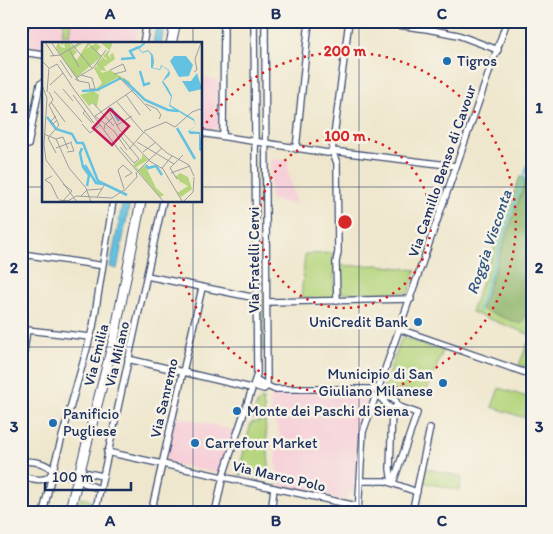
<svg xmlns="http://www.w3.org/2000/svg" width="553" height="534" font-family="Itim,sans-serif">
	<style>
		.built { fill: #f6cfd8 }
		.industrial { fill: #d1bdca }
		.green { fill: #b5d57d; stroke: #68826e }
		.forest { fill: #90b66c; stroke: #567265 }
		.water { fill: #63c2e1; stroke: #3f78a0 }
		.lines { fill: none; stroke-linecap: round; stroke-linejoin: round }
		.stream { stroke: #63c2e1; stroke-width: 2 }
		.minor-casing { stroke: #3b4b6f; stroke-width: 8 }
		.primary-casing { stroke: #3b4b6f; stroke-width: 11 }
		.minor { stroke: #fff; stroke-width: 5.5 }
		.primary { stroke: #fff; stroke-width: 9 }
		.rail-casing { stroke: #1b2f5e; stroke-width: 4 }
		.rail { stroke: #f7f3e8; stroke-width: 2; stroke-dasharray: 5.5; stroke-linecap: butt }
		.grid { fill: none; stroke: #1b2f5e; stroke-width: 1; stroke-opacity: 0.55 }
		.ring { fill: none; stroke: #d62828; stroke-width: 2.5; stroke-dasharray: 2.5 5 }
		.poi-dot { fill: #1f6fb2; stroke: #f7f3e8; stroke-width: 2 }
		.labels { text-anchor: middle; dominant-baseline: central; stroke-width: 5; stroke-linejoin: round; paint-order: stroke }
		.poi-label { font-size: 15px; fill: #1b2f5e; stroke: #f7f3e8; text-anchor: start }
		.street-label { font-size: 15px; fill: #1b2f5e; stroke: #f7f3e8 }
		.water-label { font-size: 16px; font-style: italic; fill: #2d547f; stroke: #f7f3e8 }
		.inset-river { fill: none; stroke: #63c2e1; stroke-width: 2.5 }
		.inset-road { fill: none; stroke: #9a9da1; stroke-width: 1 }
		.view { fill: #c2185b; fill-opacity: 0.15; stroke: #c2185b; stroke-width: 2.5 }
		.inset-edge { fill: none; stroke: #1b2f5e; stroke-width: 2.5 }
		.centre { fill: #d62828; stroke: #f7f3e8; stroke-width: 2.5 }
		.ring-label { font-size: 15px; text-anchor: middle; font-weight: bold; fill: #d62828; stroke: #f7f3e8; stroke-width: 5; stroke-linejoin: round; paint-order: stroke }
		.neatline { fill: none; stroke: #1b2f5e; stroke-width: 2 }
		.grid-label { font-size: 16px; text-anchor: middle; font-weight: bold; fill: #1b2f5e }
	</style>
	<rect width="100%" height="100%" fill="#f7f3e8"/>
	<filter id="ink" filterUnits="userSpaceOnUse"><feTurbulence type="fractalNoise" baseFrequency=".02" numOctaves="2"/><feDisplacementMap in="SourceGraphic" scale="10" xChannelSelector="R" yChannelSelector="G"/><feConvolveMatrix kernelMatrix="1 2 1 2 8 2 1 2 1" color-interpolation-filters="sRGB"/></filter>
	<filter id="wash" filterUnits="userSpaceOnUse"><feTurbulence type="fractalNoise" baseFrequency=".0096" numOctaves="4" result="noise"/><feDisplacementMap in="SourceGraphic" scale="20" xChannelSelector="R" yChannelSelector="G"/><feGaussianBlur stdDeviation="1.12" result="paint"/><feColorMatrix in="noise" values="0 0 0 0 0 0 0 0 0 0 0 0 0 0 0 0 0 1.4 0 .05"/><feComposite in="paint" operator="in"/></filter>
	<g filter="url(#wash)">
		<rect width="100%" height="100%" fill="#efe7cd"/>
		<!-- built -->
		<g class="built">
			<polygon points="32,21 140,21 136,44 44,44 44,51 27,48"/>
			<polygon points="201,77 218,80 219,126 216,129 201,128"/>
			<polygon points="270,159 288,160 288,170 296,204 270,200"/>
			<polygon points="301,393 366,393 370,399 359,428 354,488 347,496 346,501 280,486 278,483 275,440 281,435 272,417 270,402 271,395"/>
			<polygon points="176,416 234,430 221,474 165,462"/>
		</g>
		<!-- industrial -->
		<polygon class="industrial" points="21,21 32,21 27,48 21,47"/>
		<!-- green -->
		<g class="green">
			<polygon points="64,21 71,21 69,35 62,34"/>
			<polygon points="260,159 262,161 262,197 260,199 258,161"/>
			<polygon points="520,177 532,181 532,369 519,365 531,335 471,312"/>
			<polygon points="334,253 334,299 301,298 305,254"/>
			<polygon points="378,265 416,270 409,293 342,293 339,266"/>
			<polygon points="260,287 263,287 264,351 261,350"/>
			<polygon points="402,337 443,351 425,396 400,388 396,396 382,391"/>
			<polygon points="499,388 530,398 525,418 492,407"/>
			<polygon points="261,399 263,400 265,417 252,419 257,403"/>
			<polygon points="265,420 270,476 250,476 238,474 251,423"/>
			<polygon points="424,468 462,477 459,490 421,482"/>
			<polygon points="81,498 87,499 92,502 90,513 75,513 79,500"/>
		</g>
		<!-- forest -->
		<polygon class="forest" points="525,182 532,184 532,305 521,324 481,309"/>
		<!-- water -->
		<g class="water">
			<polygon points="157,21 165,21 161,44 153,44"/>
			<polygon points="123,201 130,201 117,269 110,267"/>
		</g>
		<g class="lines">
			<!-- stream -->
			<polyline class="stream" points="478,311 532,152"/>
		</g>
	</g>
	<g filter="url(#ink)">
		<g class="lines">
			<defs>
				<g id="minor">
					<polyline points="265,21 267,386 274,389 378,389"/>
					<polyline points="367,21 427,29 458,35 498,50"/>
					<polyline points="143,44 147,21"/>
					<polyline points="21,52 44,55"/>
					<polyline points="201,133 328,153 332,151 456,166"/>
					<polyline points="223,136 224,21"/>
					<polyline points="28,145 40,84 44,82"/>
					<polyline points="296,149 309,21"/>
					<polyline points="22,254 98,265"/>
					<polyline points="147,276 256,298"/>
					<polyline points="337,301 336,262 338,252 337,163 332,151 349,21"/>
					<polyline points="267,302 411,299"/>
					<polyline points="399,329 532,375"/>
					<polyline points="128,359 251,388"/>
					<polyline points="21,372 27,330 90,337"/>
					<polygon points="259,381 267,386 264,389 257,387 255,382"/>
					<path d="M376,395C383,398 386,406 392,409L397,406L396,401L391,398L380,396"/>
					<polyline points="107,452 357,506"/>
					<path d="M21,461C33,462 47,461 53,472"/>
					<polyline points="53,472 79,477 88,473 102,476"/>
					<path d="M21,476C32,478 44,484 51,474"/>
					<polyline points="79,477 84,483 100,489"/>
					<polyline points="360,481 386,481 417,492"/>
					<polyline points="392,482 390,469 392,409"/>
					<polyline points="393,483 417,413 397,406"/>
					<polyline points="43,513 55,462 93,327 113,201"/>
					<polyline points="95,513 163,201"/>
					<polyline points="151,513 202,288"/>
					<polyline points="215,513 223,476 257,374 254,21"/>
					<polyline points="271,513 274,488"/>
					<polyline points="358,513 363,432 507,21"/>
					<polyline points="412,513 430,428"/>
				</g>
				<g id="primary">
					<polyline points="171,44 176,21"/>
					<polyline points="69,513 114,339 141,201"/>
				</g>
			</defs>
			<!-- minor casing -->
			<use href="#minor" class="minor-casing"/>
			<!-- primary casing -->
			<use href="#primary" class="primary-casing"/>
			<!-- minor -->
			<use href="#minor" class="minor"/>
			<!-- primary -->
			<use href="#primary" class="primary"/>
			<defs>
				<polyline id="rail" points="21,59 28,21"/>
			</defs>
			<!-- rail casing -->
			<use href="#rail" class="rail-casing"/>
			<!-- rail -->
			<use href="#rail" class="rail"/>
		</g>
	</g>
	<!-- grid -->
	<path class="grid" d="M193,21V44M359,21V513M21,187H44M201,187H532M193,201V513M21,347H532"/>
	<!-- distance rings -->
	<g class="ring">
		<circle cx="345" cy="222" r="86"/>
		<path d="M202 129A171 171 0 1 1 175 203"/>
	</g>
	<!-- markers -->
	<g class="poi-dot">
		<circle cx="447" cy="61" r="5"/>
		<circle cx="418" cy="322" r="5"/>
		<circle cx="443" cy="383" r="5"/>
		<circle cx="237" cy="411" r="5"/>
		<circle cx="53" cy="423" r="5"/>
		<circle cx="195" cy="443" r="5"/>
	</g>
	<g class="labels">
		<!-- poi labels -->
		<g class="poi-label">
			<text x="457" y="61">Tigros</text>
			<text x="408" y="322" text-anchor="end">UniCredit Bank</text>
			<text x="433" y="374" text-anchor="end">Municipio di San<tspan x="433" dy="17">Giuliano Milanese</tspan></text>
			<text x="247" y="411">Monte dei Paschi di Siena</text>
			<text x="63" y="414">Panificio<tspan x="63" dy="17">Pugliese</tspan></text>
			<text x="205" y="443">Carrefour Market</text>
		</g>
		<!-- street labels -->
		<g class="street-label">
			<text transform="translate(442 171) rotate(-71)">Via Camillo Benso di Cavour</text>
			<text transform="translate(254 260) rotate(-90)">Via Fratelli Cervi</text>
			<text transform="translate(117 354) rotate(-77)">Via Milano</text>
			<text transform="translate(96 355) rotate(-76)">Via Emilia</text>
			<text transform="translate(164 398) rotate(-77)">Via Sanremo</text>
			<text transform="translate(279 476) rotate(13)">Via Marco Polo</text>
		</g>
		<!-- water labels -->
		<g class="water-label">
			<text transform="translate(489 242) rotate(-71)">Roggia Visconta</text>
		</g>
	</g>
	<!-- overview -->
	<g transform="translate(42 42)">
		<rect width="160" height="160" fill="#efe7cd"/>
		<path d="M16,0L19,5L23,6L22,1L20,4L18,0H27L30,5L39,1L40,2L32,7L35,10L31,14L35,18L46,0H50L44,7L54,1L59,5L55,9L59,15L34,36L14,6ZM71,0L66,13L69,17L68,13L71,11L73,17L62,25L64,29L58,28L60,31L68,28L88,40V43L75,36L59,45L57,51L56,47L53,48L60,41L52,26L54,24L57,28L54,22L61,15L64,18L65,17L61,14L67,8L59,1ZM51,49L57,53L55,65L51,61L47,64L38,53ZM100,112L106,118L94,125L97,128L103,123L114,146L122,153L118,155L91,123L100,116ZM138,131L146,135L150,147L139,155L135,151L146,144L139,140L137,142L138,139L133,135Z" fill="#b5d57d"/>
		<path d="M103,0V2L97,7L101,10L106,8L111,13L112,20L111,26L118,27L119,23L127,28L128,31L127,34L121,39L126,46L130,54L128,63L152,77L154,84L147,89L158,90L160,110L157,108V92H148L146,89L154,84L152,79L127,64L129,55L120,40L127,29L120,24L118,28L109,26V13L106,9L101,11L97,8L96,5ZM132,14H144L151,23L147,34L137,35L128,19ZM155,31L160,47L147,50L140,39H149Z" fill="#63c2e1"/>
		<path class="inset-river" d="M79,17L92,16L88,9L97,5M98,29L102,43L108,41M81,37L103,58L126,68L136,69M40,49L55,48L79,36M69,66L77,79M5,75L14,87L30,92L35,101H41L56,139L85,153M135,86L153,117M40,106L38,111L41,125L47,133L45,144M43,123L54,141L61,142M104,123L106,126L114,124L120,133"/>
		<path class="inset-road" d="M3,0L12,14M9,0L37,39L33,37M28,0L50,26M48,3L60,15M27,7L37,25M8,14L18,13L39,0M18,18L30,36M0,19L7,26L5,50M8,26L15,22L29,43M68,28L81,22L84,29L72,32M152,30L155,28L153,17L159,1M39,33L50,36L53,47M77,35L109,69M34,36L51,26L64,8M37,39L47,41L48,47H53M28,42L76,107L122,160M0,43L5,56L2,103L4,118L35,160M8,43L21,31M21,47L31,59M12,49L40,80M7,50L11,58L7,63L17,83L6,96L14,111M31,53L52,81M84,53L98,73M9,60L23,80M75,60L101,90M51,61L72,84M104,62L115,67L119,73L117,77M66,67L77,87L107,118M43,69L41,71L50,81M14,74L9,79L11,82L15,78M53,74L72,89L85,108M53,74L91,48M40,82L48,91L58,83M75,83L90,74M63,87L62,84L71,75M102,89L124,80L133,85L150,70L158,67L160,69M102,90L125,111L147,123L152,134M2,92L14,97L27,126L44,146L49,160M77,92L97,117L92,121L78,105M14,97L21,95L26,107M95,100L132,122M14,106L30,100M87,107L102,90M25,110L32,109L29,101M101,110L114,100M106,118L121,127L140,159M107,118L120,106M120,126L130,114M96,129L107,118M129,131L148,124M10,134L3,138L9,142L16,157M135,137L128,126L141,113M82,147L76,128L81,123L90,131L83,135M82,149L95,135L94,130M39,154L45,148L60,147M55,155L63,142M17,158L26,159L34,154L70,156L82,148M20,160L30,149L21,142M141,160L151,150L152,135"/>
		<path class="view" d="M68,67L87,84L70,103L51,86Z"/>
		<rect width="160" height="160" class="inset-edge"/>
	</g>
	<circle cx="345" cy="222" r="8" class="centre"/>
	<g class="ring-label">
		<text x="345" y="56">200 m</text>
		<text x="345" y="141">100 m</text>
	</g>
	<!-- margin -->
	<rect width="553" height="534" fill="none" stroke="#f7f3e8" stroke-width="55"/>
	<!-- scale -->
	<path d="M45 482v8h86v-8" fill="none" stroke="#1b2f5e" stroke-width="2.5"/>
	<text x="52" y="482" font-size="15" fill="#1b2f5e" stroke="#f7f3e8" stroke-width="4" paint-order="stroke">100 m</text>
	<rect x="28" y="28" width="498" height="478" class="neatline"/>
	<g class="grid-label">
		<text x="110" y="19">A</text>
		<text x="276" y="19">B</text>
		<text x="442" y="19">C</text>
		<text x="14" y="113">1</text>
		<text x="539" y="113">1</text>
		<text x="14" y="273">2</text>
		<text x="539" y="273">2</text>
		<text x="14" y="432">3</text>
		<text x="539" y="432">3</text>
		<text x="110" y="526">A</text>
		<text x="276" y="526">B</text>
		<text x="442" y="526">C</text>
	</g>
</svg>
